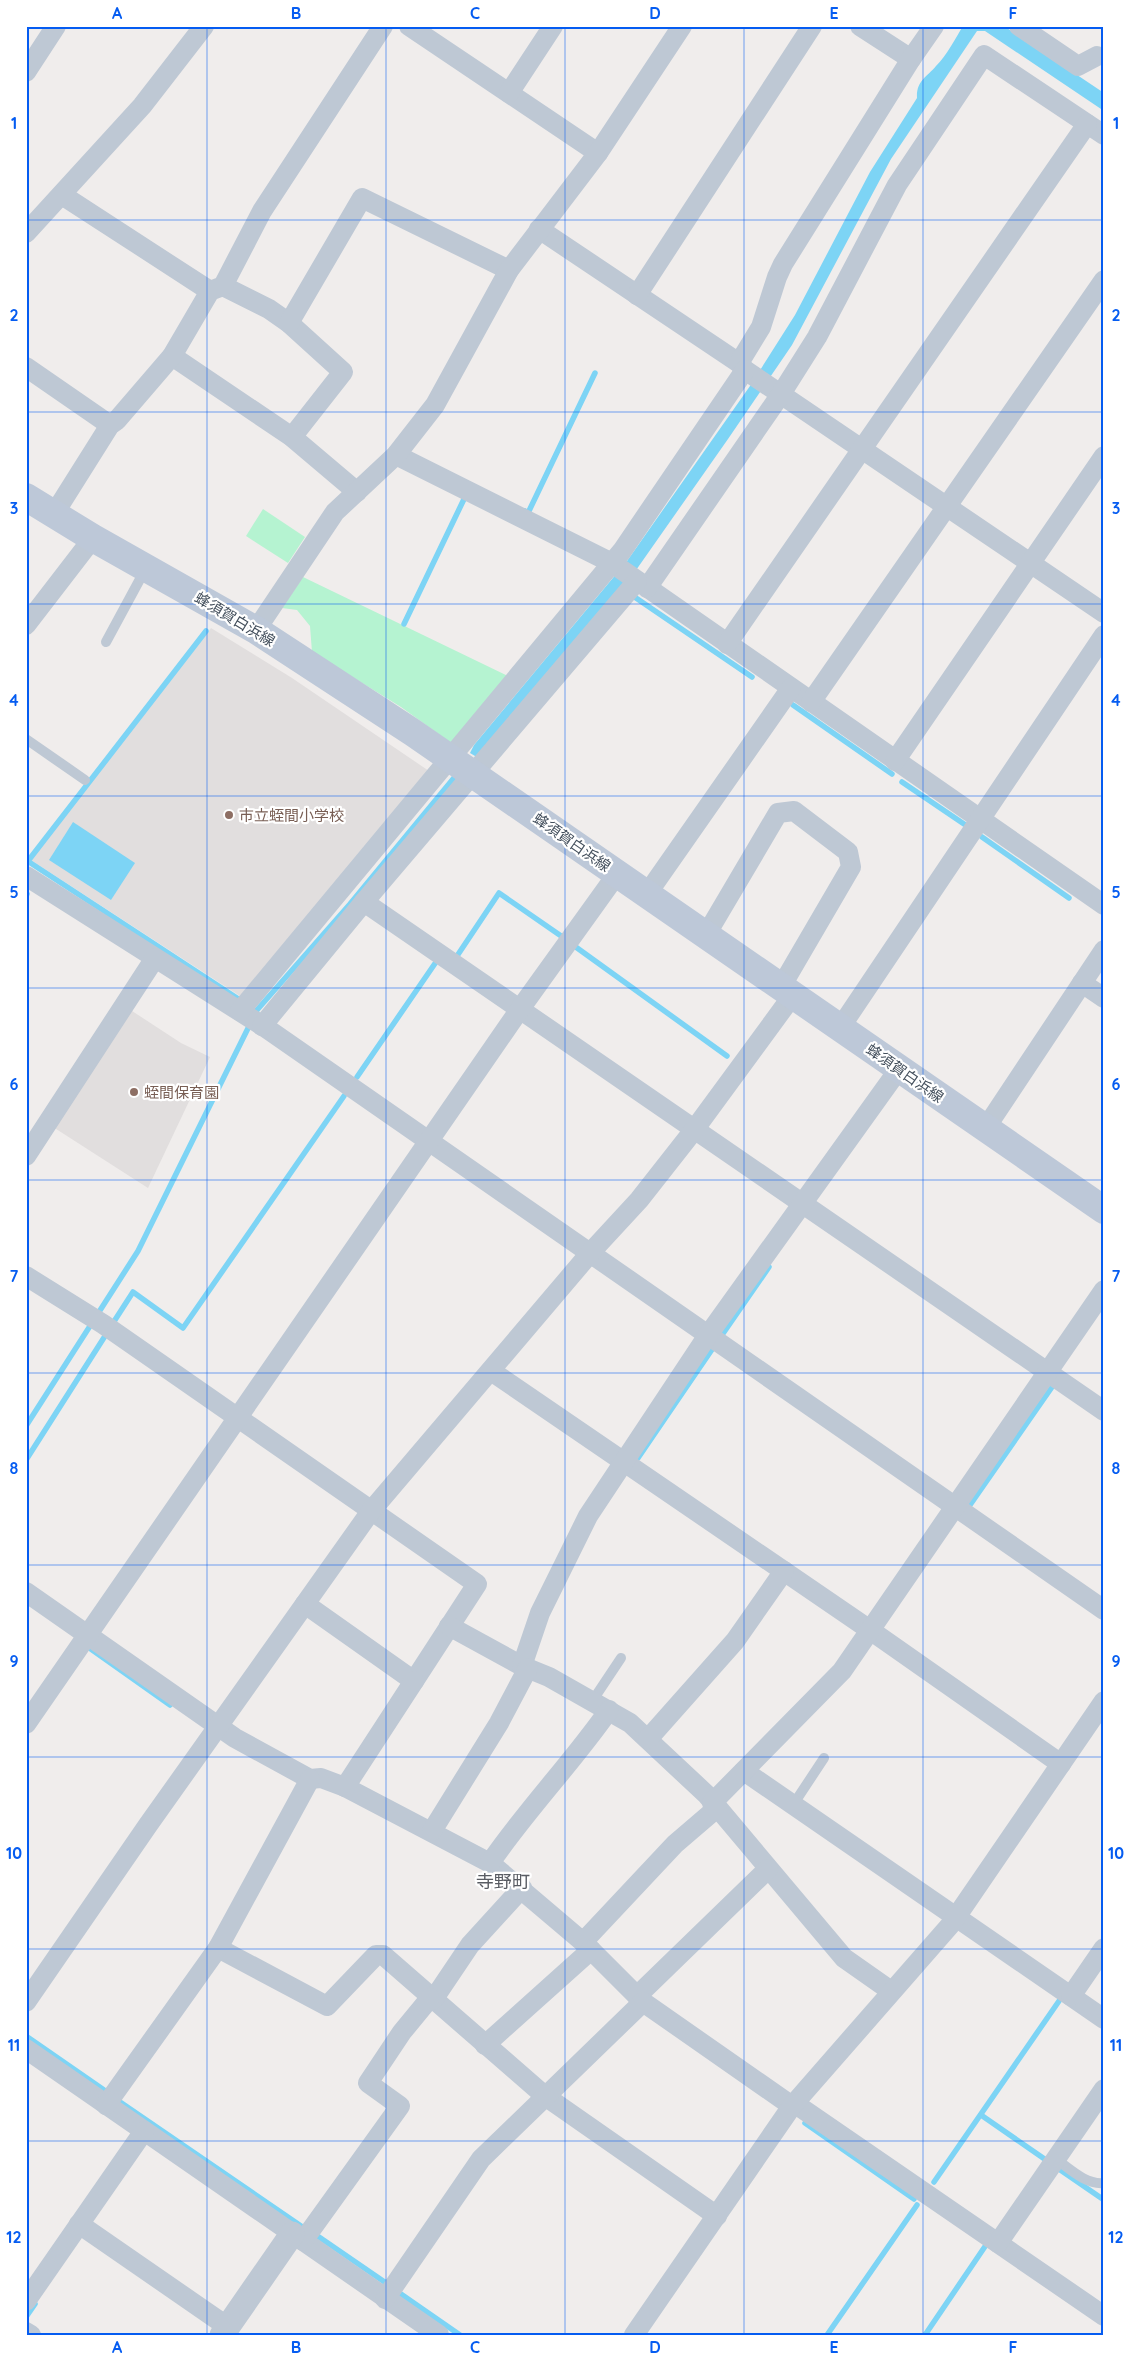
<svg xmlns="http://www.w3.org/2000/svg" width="1130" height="2361" font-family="Quicksand,'Noto Sans JP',sans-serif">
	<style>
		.education { fill: #e1dede }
		.green { fill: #b5f3d1 }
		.water { fill: #7dd4f5 }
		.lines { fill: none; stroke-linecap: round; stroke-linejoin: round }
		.stream { stroke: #7dd4f5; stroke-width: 5.5 }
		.service { stroke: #bec8d4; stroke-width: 10 }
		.minor { stroke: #bec8d4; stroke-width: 20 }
		.tertiary { stroke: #bec8d4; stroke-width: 25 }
		.secondary { stroke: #bdc8d8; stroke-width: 28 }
		.grid { fill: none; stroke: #055cf1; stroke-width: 1; stroke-opacity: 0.55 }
		.education-dot { fill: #8d6e63; stroke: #fff; stroke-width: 2 }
		.labels { text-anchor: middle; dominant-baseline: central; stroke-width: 4.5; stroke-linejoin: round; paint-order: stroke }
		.street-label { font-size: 15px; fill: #434f5c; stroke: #fff }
		.education-label { font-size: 15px; fill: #785e54; stroke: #fff; text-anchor: start }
		.quarter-label { font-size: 18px; fill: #595c63; stroke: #fff }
		.neatline { fill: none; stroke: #055cf1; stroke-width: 2 }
		.grid-label { font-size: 16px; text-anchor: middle; font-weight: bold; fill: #055cf1 }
	</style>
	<rect width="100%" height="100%" fill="#f0edec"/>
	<!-- education -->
	<g class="education">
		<polygon points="211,628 292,678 429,771 240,996 31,860"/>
		<polygon points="129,1009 181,1043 210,1057 148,1188 53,1127"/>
	</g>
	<!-- green -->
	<g class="green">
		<polygon points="263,509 305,537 288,563 246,536"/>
		<polygon points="303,577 510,677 454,745 401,707 312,652 310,626 297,610 282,608"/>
	</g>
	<!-- water -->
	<g class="water">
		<path d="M963,26H1004L1104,93V111L985,31H977L891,159L792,345L728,439L627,583L480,759L470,753L474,745L627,561L750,386L795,315L870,172L917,98C916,81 927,77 936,66C947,55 955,39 963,26Z"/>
		<polygon points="73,822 135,863 111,900 49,860"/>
	</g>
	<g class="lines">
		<!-- stream -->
		<g class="stream">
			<polyline points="525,511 528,513 595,373"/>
			<polyline points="636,598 752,677"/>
			<polyline points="404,624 465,497"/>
			<polyline points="793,705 892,774"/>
			<polyline points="902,782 964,824"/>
			<polyline points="982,837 1069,898"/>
			<polyline points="26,860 240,1000"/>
			<polyline points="28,861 206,631"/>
			<polyline points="26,896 27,894"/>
			<polyline points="573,945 727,1056"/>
			<polyline points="455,959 499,893 564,938"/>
			<polyline points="357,1077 436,962"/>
			<polyline points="113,1323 133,1292 183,1328 344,1096"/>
			<polyline points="722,1335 769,1267"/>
			<polyline points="26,1426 138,1251 257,1010 350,904 458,773"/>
			<polyline points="638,1458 713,1348"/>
			<polyline points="26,1460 105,1336"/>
			<polyline points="970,1505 1052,1387"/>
			<polyline points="88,1647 170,1705"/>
			<polyline points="26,2036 104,2090"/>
			<polyline points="120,2102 301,2226"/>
			<polyline points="981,2115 1046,2160"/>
			<polyline points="805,2123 914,2199"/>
			<polyline points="1056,2167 1104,2200"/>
			<polyline points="934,2182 1059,2001"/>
			<polyline points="319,2237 386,2283"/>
			<polyline points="398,2292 460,2335"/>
			<polyline points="26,2317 35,2304"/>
			<polyline points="827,2335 917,2205"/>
			<polyline points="925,2335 986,2245"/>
		</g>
		<!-- service -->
		<g class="service">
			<polyline points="106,642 146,568"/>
			<polyline points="26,739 85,780"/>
			<polyline points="593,1700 621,1658"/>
			<polyline points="793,1805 824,1758"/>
			<path d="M1056,2159C1070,2169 1086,2185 1104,2183"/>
		</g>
		<!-- minor -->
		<g class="minor">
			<polyline points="409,26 598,153"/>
			<polyline points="860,26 911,59"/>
			<polyline points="1019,26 1078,66 1097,56"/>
			<polyline points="26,72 56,26"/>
			<polyline points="509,93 553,26"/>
			<polyline points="62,195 210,291"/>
			<polyline points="539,229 739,363 745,370 1104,613"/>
			<polyline points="26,233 142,106 204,26"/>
			<polyline points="223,286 269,309 289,323 343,372 292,437"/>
			<polyline points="637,295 812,26"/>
			<polyline points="289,323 362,198 509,270"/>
			<polyline points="172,356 292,437 357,492"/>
			<polyline points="739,363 761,327 777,277 783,264 911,59 934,26"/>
			<polyline points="26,367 110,425"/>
			<polyline points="396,455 612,563 1104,905"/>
			<polyline points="54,514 110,425 117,420 172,356 210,291 223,286 262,211 383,26"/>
			<polyline points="647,588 781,394 817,337 897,185 984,55 1104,135"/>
			<polyline points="26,625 93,538"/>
			<polyline points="256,630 335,512 396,455 435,405 509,270 598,153 682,26"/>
			<polyline points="727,644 1087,124"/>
			<polyline points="811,702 1104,280"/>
			<polyline points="895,761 1104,456"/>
			<polyline points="26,876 266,1028 1104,1610"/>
			<polyline points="647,894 791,688"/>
			<polyline points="364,902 1104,1411"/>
			<polyline points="706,935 778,813 794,811 848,852 851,867 781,987"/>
			<polyline points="1082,983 1104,998"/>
			<polyline points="240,1011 622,551 745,370"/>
			<polyline points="262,1026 364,902 637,581"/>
			<polyline points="840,1028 1104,635"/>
			<polyline points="985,1129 1104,950"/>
			<polyline points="26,1156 155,958"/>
			<polyline points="26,1276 103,1324 477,1584 414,1681 305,1604"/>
			<polyline points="491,1371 870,1630 1061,1764"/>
			<polyline points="26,1592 235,1738 310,1779 321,1778 345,1787 490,1863 583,1942 643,2002 792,2106"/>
			<polyline points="449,1626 522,1666 549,1677 630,1723 707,1795 844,1958 891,1991"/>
			<polyline points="522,1666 540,1613 588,1516 708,1335 899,1069"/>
			<polyline points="26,1724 520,1009 617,874"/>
			<polyline points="648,1739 735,1641 784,1571"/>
			<polyline points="744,1771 1104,2019"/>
			<polyline points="345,1787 414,1681"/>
			<polyline points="712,1803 842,1671 1104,1290"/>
			<polyline points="432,1831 499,1723 528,1668"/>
			<path d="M490,1863C527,1809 572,1763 609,1710"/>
			<polyline points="583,1942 675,1844 717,1808"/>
			<polyline points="218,1948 327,2006 376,1955 383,1955 545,2096 717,2216"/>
			<polyline points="637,1996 768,1869"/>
			<polyline points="1071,1996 1104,1948"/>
			<polyline points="433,2000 470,1945 522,1888"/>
			<polyline points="26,2002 148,1825 371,1511 591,1252 639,1200 694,1130 793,995"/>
			<polyline points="485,2045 591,1950"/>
			<polyline points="26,2049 439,2335"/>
			<polyline points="794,2103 1104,2316"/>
			<polyline points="106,2105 218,1948 310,1779"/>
			<polyline points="79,2224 228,2327"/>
			<polyline points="303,2241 400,2106 368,2083 402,2032 430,1998"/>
			<polyline points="998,2243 1104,2089"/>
			<polyline points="385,2299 481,2159 643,2002"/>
			<polyline points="26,2301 144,2131"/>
			<polyline points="26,2332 31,2335"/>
			<polyline points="634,2335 792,2106 952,1923 1104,1701"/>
		</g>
		<!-- tertiary -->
		<polyline class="tertiary" points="222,2335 292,2234"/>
		<!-- secondary -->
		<polyline class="secondary" points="26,497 93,538 256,630 412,732 1104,1210"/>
	</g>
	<!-- grid -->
	<path class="grid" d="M207,26V2335M386,26V2335M565,26V2335M744,26V2335M923,26V2335M26,220H1104M26,412H1104M26,604H1104M26,796H1104M26,988H1104M26,1180H1104M26,1373H1104M26,1565H1104M26,1757H1104M26,1949H1104M26,2141H1104"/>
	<!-- markers -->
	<g class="education-dot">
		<circle cx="229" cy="815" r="5"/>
		<circle cx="134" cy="1092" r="5"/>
	</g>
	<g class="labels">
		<!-- street labels -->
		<g class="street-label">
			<text transform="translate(235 619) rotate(31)">蜂須賀白浜線</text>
			<text transform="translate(572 842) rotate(35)">蜂須賀白浜線</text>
			<text transform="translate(905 1073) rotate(35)">蜂須賀白浜線</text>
		</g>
		<!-- education labels -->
		<g class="education-label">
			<text x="239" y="815">市立蛭間小学校</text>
			<text x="144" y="1092">蛭間保育園</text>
		</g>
		<!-- quarter labels -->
		<g class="quarter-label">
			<text x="503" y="1881">寺野町</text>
		</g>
	</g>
	<!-- border -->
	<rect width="1130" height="2361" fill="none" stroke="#ffffff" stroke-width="55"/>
	<rect x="28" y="28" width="1074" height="2306" class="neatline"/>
	<g class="grid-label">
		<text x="117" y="19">A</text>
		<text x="296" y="19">B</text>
		<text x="475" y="19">C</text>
		<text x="655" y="19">D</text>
		<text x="834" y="19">E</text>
		<text x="1013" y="19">F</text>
		<text x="14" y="129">1</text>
		<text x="1116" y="129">1</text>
		<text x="14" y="321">2</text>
		<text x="1116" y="321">2</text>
		<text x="14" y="514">3</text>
		<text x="1116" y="514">3</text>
		<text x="14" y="706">4</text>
		<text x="1116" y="706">4</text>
		<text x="14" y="898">5</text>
		<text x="1116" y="898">5</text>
		<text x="14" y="1090">6</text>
		<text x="1116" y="1090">6</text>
		<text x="14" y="1282">7</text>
		<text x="1116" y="1282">7</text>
		<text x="14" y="1474">8</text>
		<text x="1116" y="1474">8</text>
		<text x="14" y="1667">9</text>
		<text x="1116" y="1667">9</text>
		<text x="14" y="1859">10</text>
		<text x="1116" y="1859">10</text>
		<text x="14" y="2051">11</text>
		<text x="1116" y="2051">11</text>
		<text x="14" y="2243">12</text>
		<text x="1116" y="2243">12</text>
		<text x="117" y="2353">A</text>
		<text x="296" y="2353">B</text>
		<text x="475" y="2353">C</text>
		<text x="655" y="2353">D</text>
		<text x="834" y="2353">E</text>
		<text x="1013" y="2353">F</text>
	</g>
</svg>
